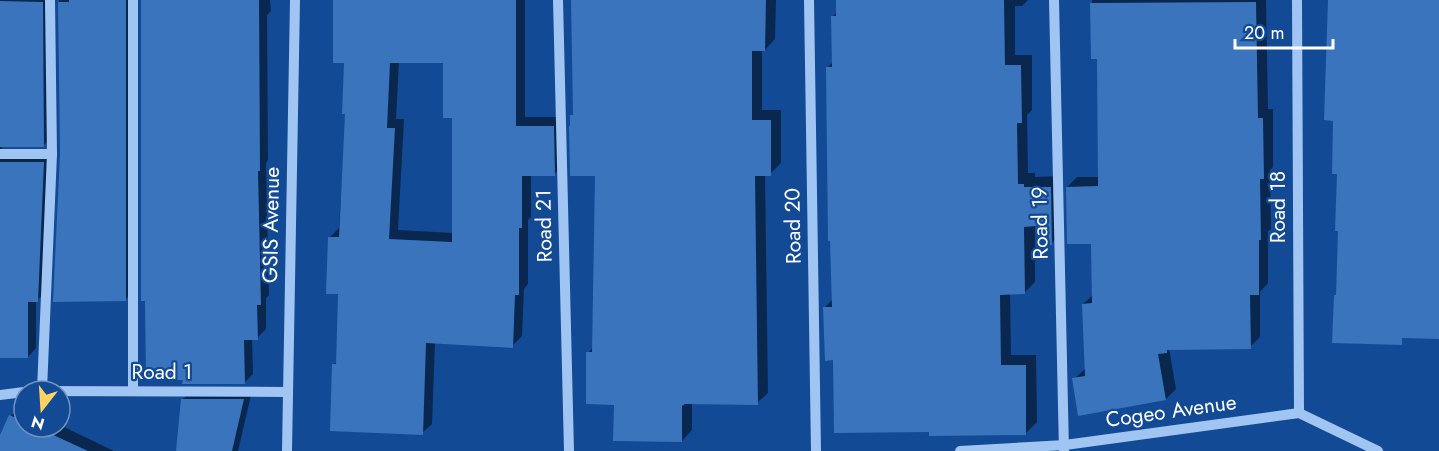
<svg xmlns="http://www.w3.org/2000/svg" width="1439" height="451" font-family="Jost,sans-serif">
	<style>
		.shadow { fill: #0007; fill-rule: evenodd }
		.building { fill: #3a74bd; fill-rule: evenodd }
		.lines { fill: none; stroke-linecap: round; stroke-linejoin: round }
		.minor { stroke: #a0c5f3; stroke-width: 10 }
		.labels { text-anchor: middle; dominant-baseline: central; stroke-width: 4.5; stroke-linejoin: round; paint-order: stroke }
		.street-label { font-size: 21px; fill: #fff; stroke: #124a95 }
	</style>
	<rect width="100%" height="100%" fill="#124a95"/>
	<!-- shadow -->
	<g class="shadow">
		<polygon points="0,0 51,0 53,136 44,145 1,145 2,149 52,153 46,292 36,301 36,348 28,357 0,357"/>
		<polygon points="59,0 134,0 134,291 125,300 61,154"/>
		<polygon points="142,0 270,0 271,11 267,15 268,160 266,163 269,295 266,298 266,329 257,338 252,338 253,374 244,383"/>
		<path d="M334,0H525V117H563L564,165L554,174H531V217L528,220V284L524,289L522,336L512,346L435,342L432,424L422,433L334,365L337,361L339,293L330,237L339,228L346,113V61ZM399,61L445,62L454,117V233L398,230L404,119H396Z"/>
		<polygon points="573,0 776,0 775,39 765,50 762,50 762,110 781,110 781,163 770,174 765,174 768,393 757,403 692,402 692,430 682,441 615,403 588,353 594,346 597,174 572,116 575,113"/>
		<polygon points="837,0 1028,0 1022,6 1015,6 1015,55 1032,55 1032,110 1027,115 1028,173 1035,173 1035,177 1061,176 1062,232 1052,243 1048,223 1035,224 1035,282 1024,293 1010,293 1011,355 1036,355 1037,422 1026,433 834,359 825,307 833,299 828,67 834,61 833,16 837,12"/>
		<polygon points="1092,0 1266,0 1268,109 1273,109 1273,167 1270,170 1271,229 1268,231 1268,283 1260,292 1260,337 1250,347 1169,348 1176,389 1166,399 1074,379 1086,368 1083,304 1093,295 1093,242 1067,187 1077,177 1100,177 1099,57 1093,57"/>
		<polygon points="192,390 252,391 238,451 178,451 182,400"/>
		<polygon points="20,406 24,408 24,427 60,427 60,425 114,451 0,451 0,438 11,416"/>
	</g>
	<!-- building -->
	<g class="building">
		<polygon points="69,0 126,0 126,301 53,302 60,154 58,2 69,2"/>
		<polygon points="141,0 259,0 260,171 258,171 261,305 257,305 258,340 244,340 245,384 182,384 183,380 146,380 145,301 141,301"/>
		<path d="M333,0H516V126H554L555,176H522V228H519V295H515L513,348L426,343L423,435L330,431L332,364H336L338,294H326L328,237H339L345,114H342L344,63H333ZM390,63H443V118H452V242L389,239L395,128H387Z"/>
		<polygon points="571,0 766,0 765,51 752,51 752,120 771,120 771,176 755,176 758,405 685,404 682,406 682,442 613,441 614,405 586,404 586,352 592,352 595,176 570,176 569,126 570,126 570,115 573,115"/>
		<polygon points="836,0 1004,0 1005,65 1021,65 1022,123 1017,123 1018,184 1024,184 1024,187 1051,187 1052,245 1050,245 1047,225 1024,227 1025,294 1000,295 1001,365 1026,365 1026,435 929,436 929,432 834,433 833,360 825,361 823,307 832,307 830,241 828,241 826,67 832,67 831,16 836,16"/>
		<polygon points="1328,0 1439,0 1439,339 1402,338 1402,345 1332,343 1334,295 1336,295 1338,231 1335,231 1337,174 1332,174 1333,121 1324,120"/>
		<polygon points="0,1 43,2 44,147 0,147"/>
		<polygon points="1256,2 1258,118 1263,118 1264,179 1260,179 1261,240 1259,240 1259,295 1250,295 1251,349 1167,350 1167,353 1158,354 1166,400 1078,416 1072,378 1085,376 1082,304 1092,303 1091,244 1067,244 1066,187 1098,186 1097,59 1091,59 1090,3"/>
		<polygon points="0,162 44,162 38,302 28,302 28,358 0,358"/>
		<polygon points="181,399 244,399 232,451 176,451"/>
		<polygon points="9,415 24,421 24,427 36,427 88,451 0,451 0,435"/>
	</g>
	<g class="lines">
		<!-- minor -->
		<g class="minor">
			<polyline points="133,0 133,391"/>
			<polyline points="558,0 569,451"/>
			<polyline points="809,0 816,451"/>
			<polyline points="1054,0 1064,451"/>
			<polyline points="1297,0 1299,413"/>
			<polyline points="0,154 52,154"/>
			<polyline points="42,390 52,154 50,0"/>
			<polyline points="36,391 288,392"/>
			<polyline points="0,395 24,392"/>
			<polyline points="287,451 295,0"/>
			<polyline points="960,451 1065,445 1299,413 1378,451"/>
		</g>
	</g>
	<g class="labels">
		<!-- street labels -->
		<g class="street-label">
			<text transform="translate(1278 207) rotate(-90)">Road 18</text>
			<text transform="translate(1040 223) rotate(-91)">Road 19</text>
			<text transform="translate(271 225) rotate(-89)">GSIS Avenue</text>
			<text transform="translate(544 226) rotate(-91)">Road 21</text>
			<text transform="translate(793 226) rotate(-91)">Road 20</text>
			<text x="162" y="372">Road 1</text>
			<text transform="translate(1171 411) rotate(-8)">Cogeo Avenue</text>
		</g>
	</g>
	<!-- north arrow -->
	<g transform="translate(42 409) rotate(197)"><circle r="28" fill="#124a95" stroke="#7192bf" stroke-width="1.5"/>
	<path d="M0-4.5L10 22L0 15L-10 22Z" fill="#ffd362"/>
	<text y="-9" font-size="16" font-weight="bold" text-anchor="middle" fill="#ffffff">N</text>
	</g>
	<!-- scale -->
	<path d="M1235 39v9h98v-9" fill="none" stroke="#ffffff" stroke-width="3"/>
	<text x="1244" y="39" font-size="18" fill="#ffffff" stroke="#124a95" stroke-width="4.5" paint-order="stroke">20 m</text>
</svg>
